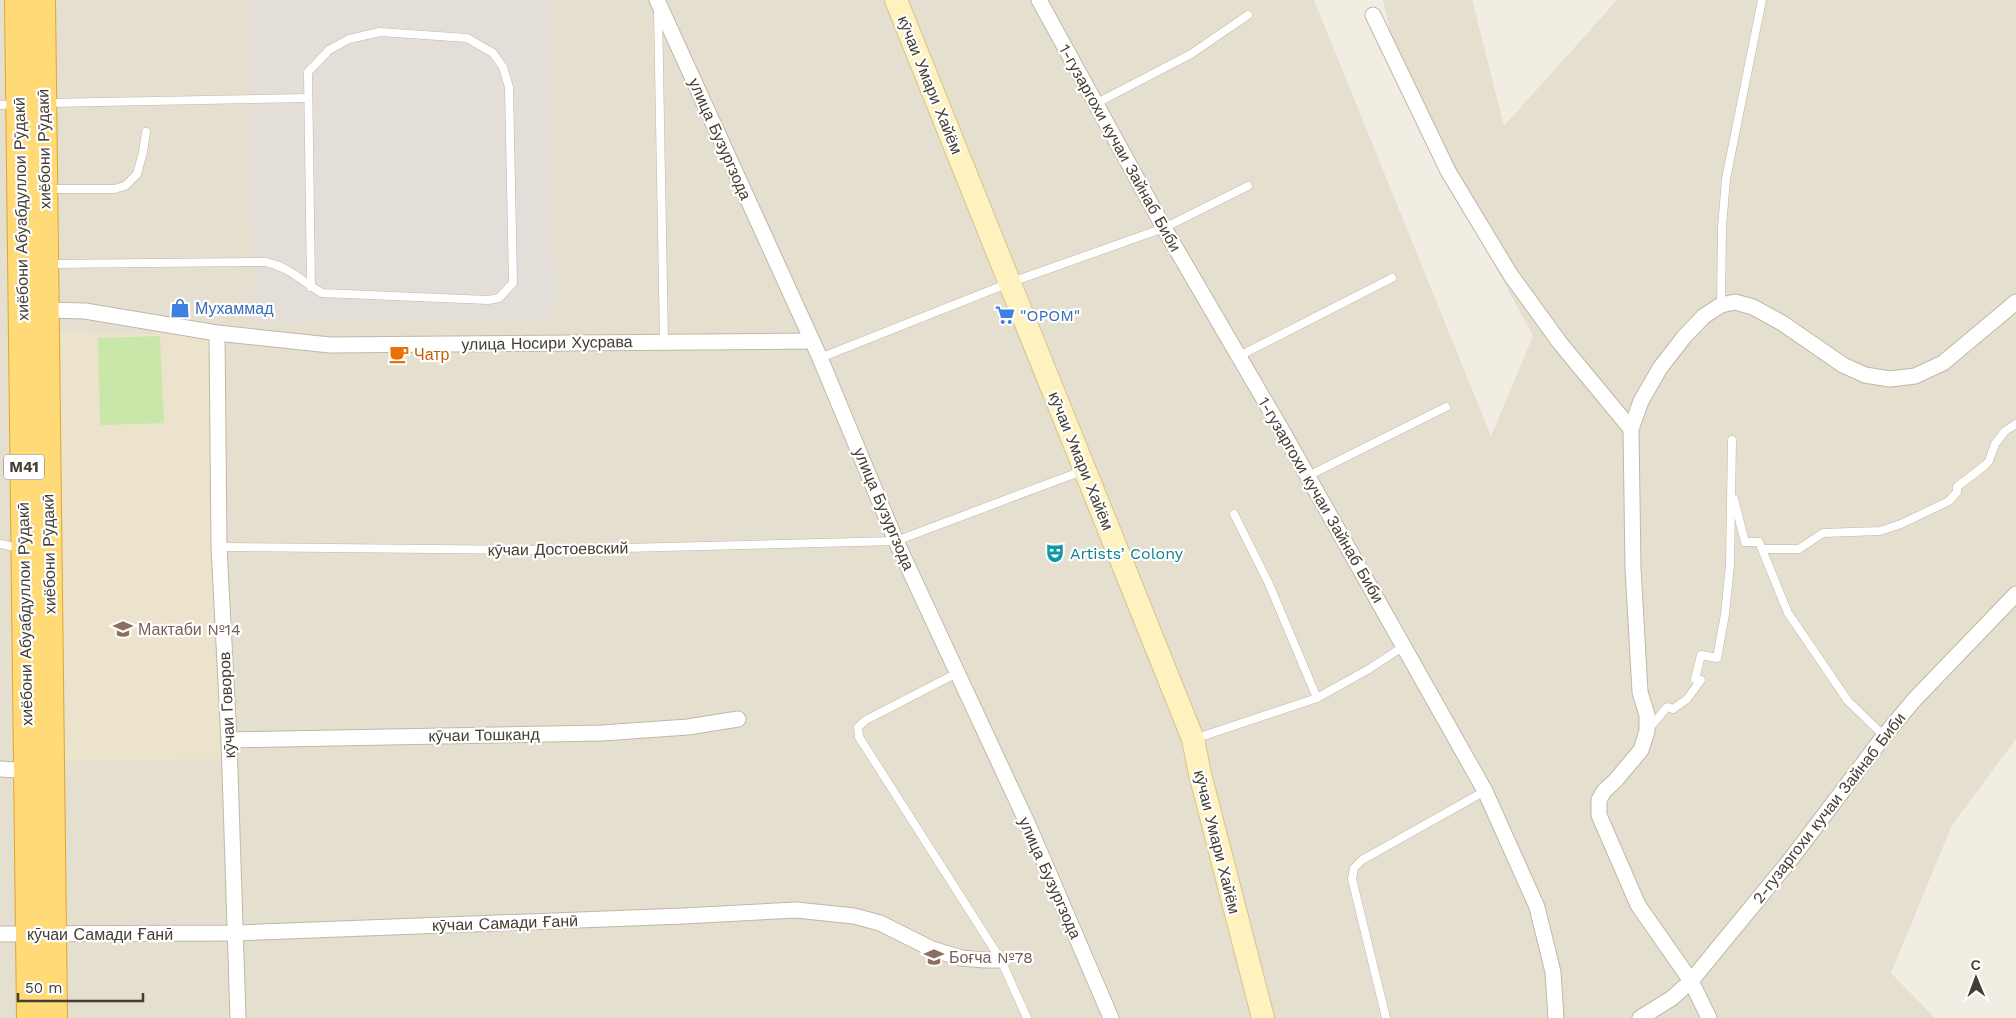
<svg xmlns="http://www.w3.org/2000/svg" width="2016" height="1018" font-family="'Work Sans',sans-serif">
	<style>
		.residential { fill: #e5dfd0 }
		.industrial { fill: #e3ded7 }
		.education { fill: #ebe3cb }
		.grass { fill: #c8e7a9 }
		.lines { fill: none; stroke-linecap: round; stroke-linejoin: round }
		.service-casing { stroke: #c0b8a7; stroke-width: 9 }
		.minor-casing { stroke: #c0b8a7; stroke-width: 17 }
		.secondary-casing { stroke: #d3c490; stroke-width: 24 }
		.trunk-casing { stroke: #dfa62e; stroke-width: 28 }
		.service { stroke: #fff; stroke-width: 8 }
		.minor { stroke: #fff; stroke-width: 15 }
		.secondary { stroke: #fff2be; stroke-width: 22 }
		.trunk { stroke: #ffda76; stroke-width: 26 }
		.labels { text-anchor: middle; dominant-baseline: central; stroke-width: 4.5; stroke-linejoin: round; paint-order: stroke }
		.shield { fill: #fff; stroke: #7b7770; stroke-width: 1 }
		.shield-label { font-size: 15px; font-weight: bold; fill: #433d32 }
		.street-label { font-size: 16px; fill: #433d32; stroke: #fff }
		.shop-label { font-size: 16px; fill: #366cbe; stroke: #fff; text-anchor: start }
		.food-label { font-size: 16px; fill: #c56008; stroke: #fff; text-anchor: start }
		.culture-label { font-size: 16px; fill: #0d838f; stroke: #fff; text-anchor: start }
		.education-label { font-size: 16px; fill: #785e54; stroke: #fff; text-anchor: start }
	</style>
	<rect width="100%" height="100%" fill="#f1ede2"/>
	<!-- residential -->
	<polygon class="residential" points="0,0 1314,0 1491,436 1533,336 1406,100 1383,0 1472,0 1504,126 1617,0 2016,0 2016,739 1952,825 1891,973 1935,1018 0,1018"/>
	<!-- industrial -->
	<polygon class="industrial" points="248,0 549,0 556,317 254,322"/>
	<!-- education -->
	<polygon class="education" points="60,332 211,335 224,759 62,761"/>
	<!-- grass -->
	<polygon class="grass" points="160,336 164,423 100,425 98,338"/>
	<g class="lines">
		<defs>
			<g id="service">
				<polyline points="658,11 664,342"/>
				<polyline points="48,103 308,98"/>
				<polyline points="1095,104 1191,54 1248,15"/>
				<polyline points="0,105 15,104"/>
				<polyline points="49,189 114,189 125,186 137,174 143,152 146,132"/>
				<path d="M48,264L266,262C291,268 301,281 322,293L488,300L499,298L513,283L509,87L503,67L493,53L467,38L380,32L349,39L329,50L308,72L311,287"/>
				<polyline points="1721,305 1722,227 1726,179 1762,0"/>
				<polyline points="1239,356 1392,278"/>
				<polyline points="820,358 1009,283 1164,228 1248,186"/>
				<polyline points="1308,476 1446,407"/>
				<polyline points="1734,499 1745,542 1759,542 1788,613 1848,701 1884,736"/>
				<polyline points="1234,514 1269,584 1317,698"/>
				<polyline points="0,544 20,548"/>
				<polyline points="219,547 546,550 896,541 1082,471"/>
				<polyline points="1763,549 1799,549 1823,533 1880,531 1901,524 1949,501 1957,492 1957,487 1984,466 1989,461 1995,444 2005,431 2016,424"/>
				<polyline points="957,673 866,720 858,727 859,737 1001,960 1027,1018"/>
				<polyline points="1648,730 1667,707 1673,709 1687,699 1701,680 1695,679 1701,655 1717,658 1725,614 1730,565 1732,440"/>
				<polyline points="1194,739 1317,698 1369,669 1404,646"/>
				<polyline points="1386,1018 1352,879 1354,868 1362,860 1485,791"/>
			</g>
			<g id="minor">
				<polyline points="657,0 820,358 896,541 1030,829 1111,1018"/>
				<polyline points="1039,0 1164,228 1280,427 1485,791 1537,907 1553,972 1556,1018"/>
				<polyline points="1373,15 1448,171 1510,274 1560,343 1631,429"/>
				<polyline points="46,310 85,311 217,333 330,345 811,341"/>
				<polyline points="217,333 219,547 229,740 238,1018"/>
				<polyline points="229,740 602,733 688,727 738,719"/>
				<polyline points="0,769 33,771"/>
				<polyline points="0,934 236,933 683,916 796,910 854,916 880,923 932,949 961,958 985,960 1001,960"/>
				<polyline points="1640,1018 1672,998 1691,981 1791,859 1884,736 1914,700 2016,594"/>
				<polyline points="1709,1018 1691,981 1638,905 1599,815 1599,800 1604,791 1615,781 1641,750 1647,731 1647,715 1640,692 1633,568 1631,429 1641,401 1660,368 1684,337 1704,316 1721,305 1735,302 1753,307 1782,323 1843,365 1865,375 1890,379 1915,376 1943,363 2016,302"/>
			</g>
			<polyline id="secondary" points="896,0 1193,739 1200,774 1263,1018"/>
			<g id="trunk">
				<polyline points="18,0 30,1018"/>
				<polyline points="42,0 54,1018"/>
			</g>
		</defs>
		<!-- service casing -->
		<use href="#service" class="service-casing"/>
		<!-- minor casing -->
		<use href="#minor" class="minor-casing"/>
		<!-- secondary casing -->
		<use href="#secondary" class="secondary-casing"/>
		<!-- trunk casing -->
		<use href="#trunk" class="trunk-casing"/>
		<!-- service -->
		<use href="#service" class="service"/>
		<!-- minor -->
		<use href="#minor" class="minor"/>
		<!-- secondary -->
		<use href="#secondary" class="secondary"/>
		<!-- trunk -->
		<use href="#trunk" class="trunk"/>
	</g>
	<!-- icons -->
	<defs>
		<symbol id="shop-bare" viewBox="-9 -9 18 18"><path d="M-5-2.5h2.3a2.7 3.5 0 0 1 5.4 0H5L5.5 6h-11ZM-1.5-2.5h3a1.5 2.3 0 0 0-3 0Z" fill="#3f7fe0" stroke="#fff" stroke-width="2.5" paint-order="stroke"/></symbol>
		<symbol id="supermarket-bare" viewBox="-9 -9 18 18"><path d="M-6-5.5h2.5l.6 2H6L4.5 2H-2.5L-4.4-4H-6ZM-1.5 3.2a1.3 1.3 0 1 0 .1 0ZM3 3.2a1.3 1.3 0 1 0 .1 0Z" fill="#3f7fe0" stroke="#fff" stroke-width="2.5" paint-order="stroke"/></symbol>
		<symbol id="cafe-bare" viewBox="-9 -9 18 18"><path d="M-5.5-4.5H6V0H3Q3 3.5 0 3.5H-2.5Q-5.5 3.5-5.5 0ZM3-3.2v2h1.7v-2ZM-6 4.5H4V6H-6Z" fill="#e8710a" stroke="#fff" stroke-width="2.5" paint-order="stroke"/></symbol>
		<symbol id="theatre-bare" viewBox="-9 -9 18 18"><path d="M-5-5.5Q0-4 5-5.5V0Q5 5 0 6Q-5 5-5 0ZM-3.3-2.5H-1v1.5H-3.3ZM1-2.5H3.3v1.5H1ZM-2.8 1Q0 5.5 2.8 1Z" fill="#0f9aa8" stroke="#fff" stroke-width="2.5" paint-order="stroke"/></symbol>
		<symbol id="school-bare" viewBox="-9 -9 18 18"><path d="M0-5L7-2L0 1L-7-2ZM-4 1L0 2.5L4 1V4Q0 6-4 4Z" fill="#8d6e63" stroke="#fff" stroke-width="2.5" paint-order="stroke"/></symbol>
	</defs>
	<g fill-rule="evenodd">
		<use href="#shop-bare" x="166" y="294" width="28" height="28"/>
		<use href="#supermarket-bare" x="991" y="301" width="28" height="28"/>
		<use href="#cafe-bare" x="385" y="340" width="28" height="28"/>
		<use href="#theatre-bare" x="1041" y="539" width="28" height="28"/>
		<use href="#school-bare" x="109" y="615" width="28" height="28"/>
		<use href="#school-bare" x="920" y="943" width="28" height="28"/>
	</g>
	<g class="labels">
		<!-- shield labels -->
		<rect class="shield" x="4" y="454.5" width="40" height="25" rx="4"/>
		<g class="shield-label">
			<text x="24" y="467">M41</text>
		</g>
		<!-- street labels -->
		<g class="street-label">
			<text transform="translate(930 85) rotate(68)">кӯчаи Умари Хайём</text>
			<text transform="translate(720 139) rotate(66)">улица Бузургзода</text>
			<text transform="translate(1120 148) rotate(61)">1-гузаргохи кучаи Зайнаб Биби</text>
			<text transform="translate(44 149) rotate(-91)">хиёбони Рӯдакӣ</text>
			<text transform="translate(21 209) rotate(-91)">хиёбони Абуабдуллои Рӯдакӣ</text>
			<text transform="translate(547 343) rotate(-1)">улица Носири Хусрава</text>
			<text transform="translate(1081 461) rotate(68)">кӯчаи Умари Хайём</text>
			<text transform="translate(1321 500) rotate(60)">1-гузаргохи кучаи Зайнаб Биби</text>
			<text transform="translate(884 509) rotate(67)">улица Бузургзода</text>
			<text transform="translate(558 549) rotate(-1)">кӯчаи Достоевский</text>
			<text transform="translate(49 554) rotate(-91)">хиёбони Рӯдакӣ</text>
			<text transform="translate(25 614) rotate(-91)">хиёбони Абуабдуллои Рӯдакӣ</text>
			<text transform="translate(227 705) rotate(-93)">кӯчаи Говоров</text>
			<text transform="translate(484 735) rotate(-1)">кӯчаи Тошканд</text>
			<text transform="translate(1829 808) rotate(-52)">2-гузаргохи кучаи Зайнаб Биби</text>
			<text transform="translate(1217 842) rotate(76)">кӯчаи Умари Хайём</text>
			<text transform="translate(1050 878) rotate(66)">улица Бузургзода</text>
			<text transform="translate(505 923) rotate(-2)">кӯчаи Самади Ғанӣ</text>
			<text x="100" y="934">кӯчаи Самади Ғанӣ</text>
		</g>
		<!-- shop labels -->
		<g class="shop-label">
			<text x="195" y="308">Мухаммад</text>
			<text x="1020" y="315">"OPOM"</text>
		</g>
		<!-- food labels -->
		<g class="food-label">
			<text x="414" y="354">Чатр</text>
		</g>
		<!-- culture labels -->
		<g class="culture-label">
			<text x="1070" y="553">Artists’ Colony</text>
		</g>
		<!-- education labels -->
		<g class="education-label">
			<text x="138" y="629">Мактаби №14</text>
			<text x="949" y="957">Боғча №78</text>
		</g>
	</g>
	<!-- north arrow -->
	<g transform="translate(1976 978) rotate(359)" stroke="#ffffff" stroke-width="4" paint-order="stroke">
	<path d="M0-4L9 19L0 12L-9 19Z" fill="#433d32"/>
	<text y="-8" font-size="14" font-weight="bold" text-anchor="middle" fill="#433d32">С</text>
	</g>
	<!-- scale -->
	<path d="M18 993v8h125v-8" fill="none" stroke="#433d32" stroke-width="2.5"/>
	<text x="25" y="993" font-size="15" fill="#433d32" stroke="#ffffff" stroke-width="4" paint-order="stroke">50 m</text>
</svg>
